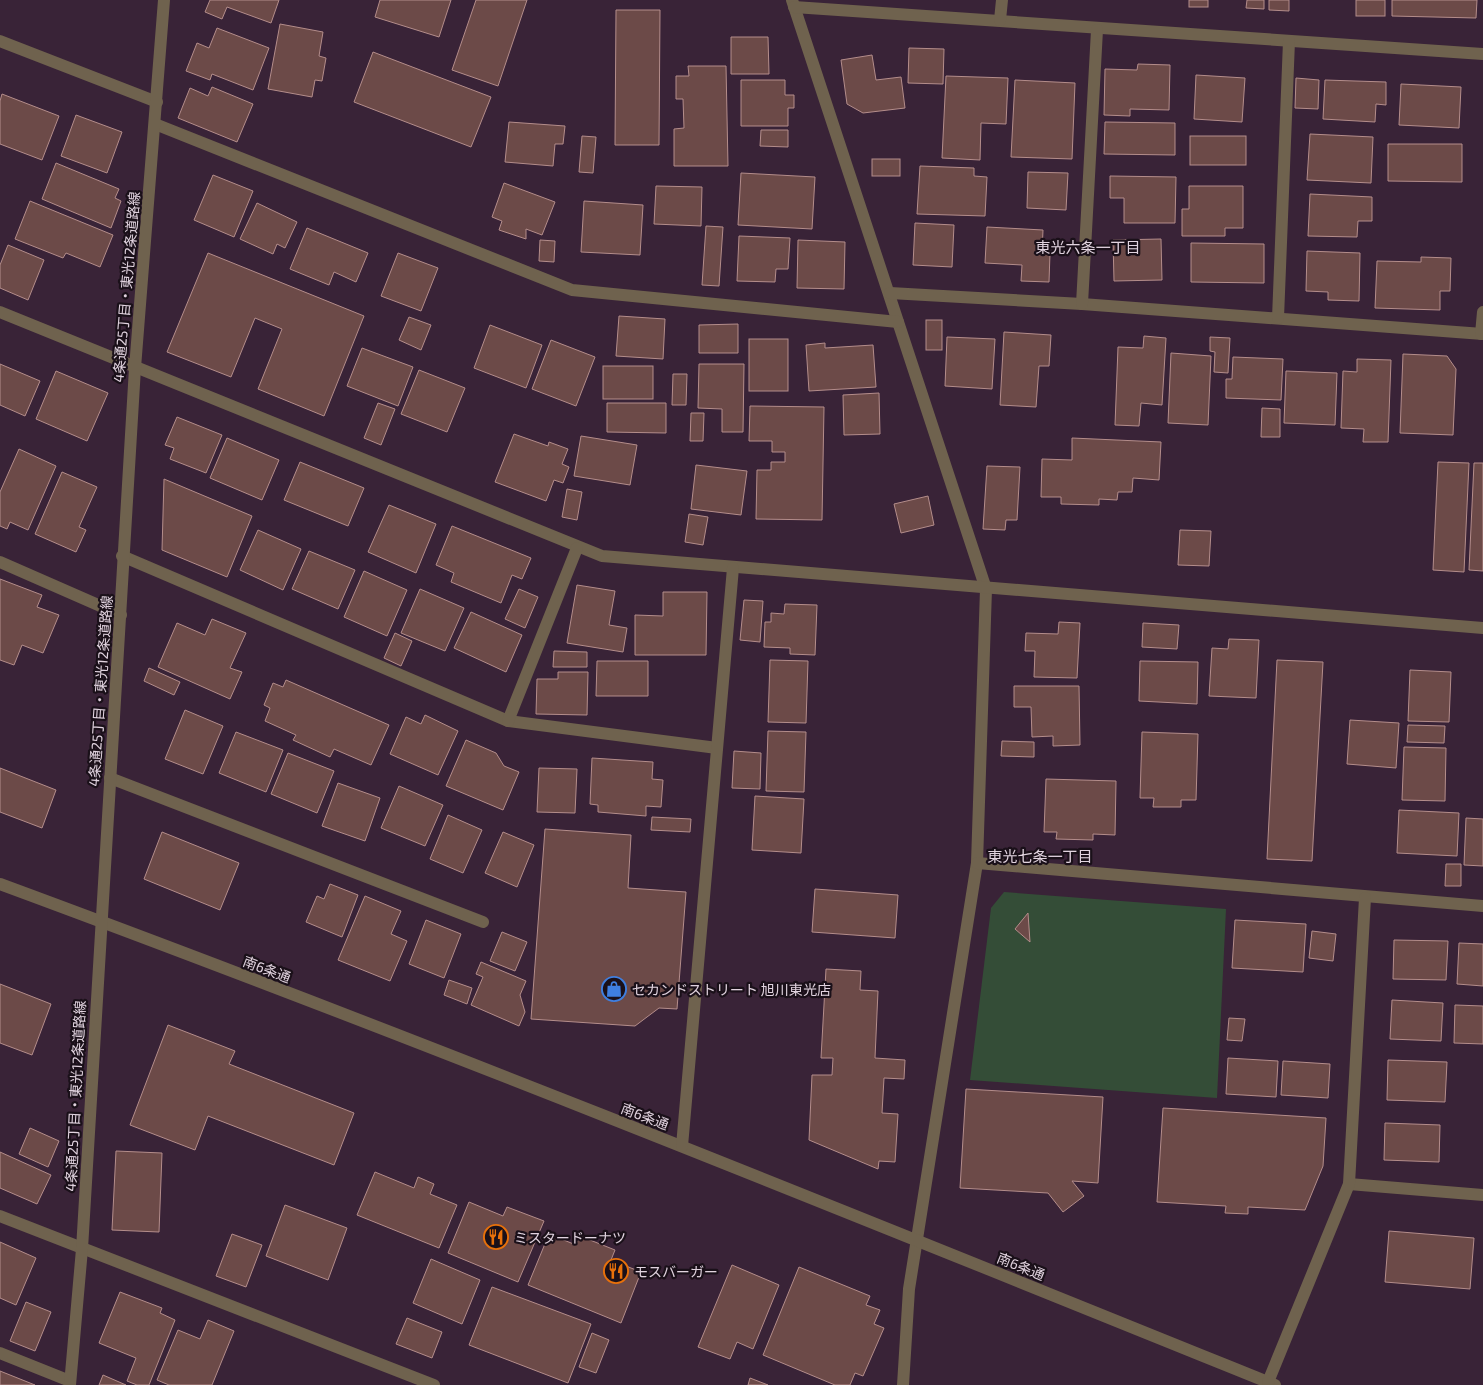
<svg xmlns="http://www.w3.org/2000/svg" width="1483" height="1385" font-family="'Exo 2','Noto Sans JP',sans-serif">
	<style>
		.green { fill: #344d37 }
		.building { fill: #6c4a48; stroke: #b48d8b }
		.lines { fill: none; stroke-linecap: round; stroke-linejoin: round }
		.minor { stroke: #6f624e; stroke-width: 12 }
		.labels { text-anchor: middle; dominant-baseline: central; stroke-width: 4.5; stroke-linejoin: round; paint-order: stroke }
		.street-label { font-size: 14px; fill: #e1d3df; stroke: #1a1019 }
		.poi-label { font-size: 14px; fill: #e1d3df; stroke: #1a1019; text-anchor: start }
		.neighbourhood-label { font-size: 15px; fill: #e1d3df; stroke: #1a1019 }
	</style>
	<rect width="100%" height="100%" fill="#392337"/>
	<!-- green -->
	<polygon class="green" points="1004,892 1226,909 1217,1098 970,1080 991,908"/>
	<!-- building -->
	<g class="building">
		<polygon points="210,0 279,0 271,23 227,7 222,19 205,12"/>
		<polygon points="380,0 451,0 439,37 375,17"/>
		<polygon points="476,0 527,0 498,86 452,70"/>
		<rect x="1189" y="0" width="19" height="7"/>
		<polygon points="1247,0 1264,0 1264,9 1246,8"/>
		<polygon points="1269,0 1289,0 1289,11 1269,10"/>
		<rect x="1356" y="0" width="29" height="16"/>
		<polygon points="1392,0 1477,0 1476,18 1392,16"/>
		<polygon points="616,10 660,10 659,145 615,145"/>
		<polygon points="280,24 323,32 319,56 326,58 322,81 315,80 312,97 268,89"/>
		<polygon points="217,28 269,48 253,90 212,74 210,80 186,71 197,43 209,48"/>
		<polygon points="731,37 768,37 769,74 731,74"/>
		<polygon points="909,48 944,49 943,84 908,83"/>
		<polygon points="373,52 491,97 471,147 354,102"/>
		<polygon points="872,55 876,80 901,77 905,108 863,113 847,104 841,60"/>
		<polygon points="1138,64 1170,65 1169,110 1130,109 1130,116 1104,115 1105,69 1137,70"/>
		<polygon points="688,66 726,66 728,166 674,166 674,129 684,128 683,99 676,99 676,76 689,76"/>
		<polygon points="1196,75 1245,78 1242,122 1194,119"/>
		<polygon points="946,76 1008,78 1006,124 981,123 980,160 942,158"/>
		<polygon points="1296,78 1319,80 1318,109 1295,108"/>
		<polygon points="741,80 785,80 785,95 794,95 794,108 788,108 788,126 741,126"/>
		<polygon points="1015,80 1075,83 1072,159 1011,157"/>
		<polygon points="1325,80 1386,82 1386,105 1376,104 1375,122 1323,119"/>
		<polygon points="1401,84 1461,87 1459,128 1399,125"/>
		<polygon points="212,87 253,104 237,142 178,118 190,88 208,96"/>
		<polygon points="2,94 59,116 42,160 0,144 0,101"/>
		<polygon points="76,115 122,132 107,173 61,156"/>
		<polygon points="509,122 565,126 563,144 555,144 553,166 505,162"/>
		<polygon points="1105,122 1175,123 1175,155 1104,154"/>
		<polygon points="761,130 788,130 788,147 760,146"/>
		<polygon points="1310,134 1373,137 1371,183 1307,180"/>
		<polygon points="582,136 596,137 593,173 579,172"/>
		<rect x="1190" y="136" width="56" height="29"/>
		<polygon points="1388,144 1462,144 1462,182 1388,181"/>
		<rect x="872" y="159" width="28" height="17"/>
		<polygon points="56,163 119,189 115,198 121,201 111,228 42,199"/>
		<polygon points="920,166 974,168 974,176 987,177 985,216 917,214"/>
		<polygon points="1028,172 1068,173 1066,210 1027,208"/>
		<polygon points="741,173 815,177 812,229 738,225"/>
		<polygon points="213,175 253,191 234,237 194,220"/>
		<polygon points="1110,176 1176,177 1175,223 1124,223 1124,198 1110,198"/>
		<polygon points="504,183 555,202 542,235 526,229 526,239 499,230 502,221 492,217"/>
		<polygon points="656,186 702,187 701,226 654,224"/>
		<polygon points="1189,186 1243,186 1243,228 1225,228 1225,236 1182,236 1182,209 1189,209"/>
		<polygon points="1310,194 1372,197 1372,221 1358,221 1357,237 1308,236"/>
		<polygon points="30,201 113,235 100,267 66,253 63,258 15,239"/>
		<polygon points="584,201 643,205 640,255 581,252"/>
		<polygon points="257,203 297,222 285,248 277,244 273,254 240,239"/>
		<polygon points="915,223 954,225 952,267 913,265"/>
		<polygon points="706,226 723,227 719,286 702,285"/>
		<polygon points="987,227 1043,230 1042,253 1050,253 1049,282 1021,281 1022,265 985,263"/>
		<polygon points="307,228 368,253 356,282 334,272 329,285 290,269"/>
		<polygon points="739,236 790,238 788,269 776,269 775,282 737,281"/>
		<polygon points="1161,239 1162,280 1114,281 1113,240"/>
		<polygon points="540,240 555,241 554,262 539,261"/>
		<polygon points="798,240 845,242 844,289 797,288"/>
		<polygon points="1191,243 1264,244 1264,283 1191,282"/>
		<polygon points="8,245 44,260 28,300 0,288 0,265"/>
		<polygon points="1307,251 1360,253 1359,301 1328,300 1328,292 1306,291"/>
		<polygon points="208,253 364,316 324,416 258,389 282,329 255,318 231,377 167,352"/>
		<polygon points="398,253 438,268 421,311 381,296"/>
		<polygon points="1421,257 1451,258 1450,291 1440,291 1440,310 1375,308 1377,261 1421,262"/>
		<polygon points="619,316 665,319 663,359 616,356"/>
		<polygon points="409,317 431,325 421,350 399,340"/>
		<rect x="926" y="320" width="16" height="30"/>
		<polygon points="738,324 738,353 699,353 699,325"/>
		<polygon points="490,325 542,345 526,388 474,368"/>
		<polygon points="1004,332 1051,335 1049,366 1039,366 1036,407 1000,405"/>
		<polygon points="1144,336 1166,338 1162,405 1141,403 1139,426 1115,425 1118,347 1143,348"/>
		<polygon points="947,337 995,339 992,389 945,386"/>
		<polygon points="1210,337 1230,338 1228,373 1214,372 1215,352 1210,351"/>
		<rect x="749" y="339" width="39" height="52"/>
		<polygon points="551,340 595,357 576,406 532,389"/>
		<polygon points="825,343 825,348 873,345 876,387 809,391 806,345"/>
		<polygon points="362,348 413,367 398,406 347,386"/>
		<polygon points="1171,353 1211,356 1208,425 1168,423"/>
		<polygon points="1403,354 1447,356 1456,369 1453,435 1400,433"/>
		<polygon points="1233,357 1283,359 1281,400 1226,398 1226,379 1232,379"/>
		<polygon points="1357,359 1391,360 1388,442 1363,442 1364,429 1341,428 1343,371 1357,372"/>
		<polygon points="0,364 40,381 25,416 0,405"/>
		<polygon points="699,364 744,364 743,432 722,432 722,409 698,408"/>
		<rect x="603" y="366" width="50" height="33"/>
		<polygon points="419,370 465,388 447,432 401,414"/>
		<polygon points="56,371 108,393 87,441 36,419"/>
		<polygon points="1286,371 1337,373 1335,425 1284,423"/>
		<polygon points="673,374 687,374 686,405 672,405"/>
		<polygon points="879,393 880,434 844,435 843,395"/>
		<polygon points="378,403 395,409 381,445 364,438"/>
		<polygon points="607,403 666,403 666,433 607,432"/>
		<polygon points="750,406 824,407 822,520 756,519 757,470 771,470 771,462 785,462 785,452 772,452 772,441 749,441"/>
		<polygon points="1262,408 1280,409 1280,437 1261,437"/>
		<polygon points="691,413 704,413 703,441 690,441"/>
		<polygon points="177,417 222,435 206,473 170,459 174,448 165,445"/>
		<polygon points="514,434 548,446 549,442 568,449 562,464 569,467 563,483 554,480 546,501 495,482"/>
		<polygon points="581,436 637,445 630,485 574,476"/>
		<polygon points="227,438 279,460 262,500 210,478"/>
		<polygon points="1072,438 1161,442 1159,480 1133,478 1132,492 1118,492 1117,500 1099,499 1099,505 1061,504 1061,497 1041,497 1042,459 1072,460"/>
		<polygon points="19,449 56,466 28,530 10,522 7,529 0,526 0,492"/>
		<polygon points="300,462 364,488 348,526 284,500"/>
		<polygon points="1438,462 1469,463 1464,572 1433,570"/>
		<polygon points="1474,463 1483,463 1483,571 1469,570"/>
		<polygon points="696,465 747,471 741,515 691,509"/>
		<polygon points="987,466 1020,467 1017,520 1006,520 1005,530 983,529"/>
		<polygon points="62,472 97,487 79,527 86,530 76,552 35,534"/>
		<polygon points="164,479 252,516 227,577 162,550"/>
		<polygon points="567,489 582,492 577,520 562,517"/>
		<polygon points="928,496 934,525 901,533 894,504"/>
		<polygon points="389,505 436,524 416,573 368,552"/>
		<polygon points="689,514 708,517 703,545 685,542"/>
		<polygon points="452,526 531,558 522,579 512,575 501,603 451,582 454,573 436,565"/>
		<polygon points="258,530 301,549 283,590 240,570"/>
		<polygon points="1180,530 1211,531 1209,566 1178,565"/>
		<polygon points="309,551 355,570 338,609 292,589"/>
		<polygon points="364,571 407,590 387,636 344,617"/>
		<polygon points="0,579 42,595 37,607 59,615 43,653 22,645 14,665 0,660"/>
		<polygon points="577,585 615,591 609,625 627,628 623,652 567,643"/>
		<polygon points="420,589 464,608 445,651 401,633"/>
		<polygon points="519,589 538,597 525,628 505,619"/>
		<polygon points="663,592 707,592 706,655 635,655 635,615 663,616"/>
		<polygon points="744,600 763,601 760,642 740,640"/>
		<polygon points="785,604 817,605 815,655 790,654 790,648 764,647 765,622 771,622 771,613 784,614"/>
		<polygon points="471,612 522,635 506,672 454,648"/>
		<polygon points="212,619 246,633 230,668 242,672 230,699 158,667 177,623 205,635"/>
		<polygon points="1059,622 1080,623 1077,678 1034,677 1035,651 1025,651 1026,633 1058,634"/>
		<polygon points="1143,623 1179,625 1177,649 1142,647"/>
		<polygon points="395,633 412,641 401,666 384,658"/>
		<polygon points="1229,639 1259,640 1256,698 1209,696 1212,648 1228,649"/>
		<polygon points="554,651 587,652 587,667 553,667"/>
		<polygon points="770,660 808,661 806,723 768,722"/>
		<polygon points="1277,660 1323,662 1312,861 1267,859"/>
		<polygon points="597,661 648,661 648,696 596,696"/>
		<polygon points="1140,661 1198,662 1197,704 1139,701"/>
		<polygon points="149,668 180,682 174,695 144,681"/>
		<polygon points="1410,670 1451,672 1449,722 1408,721"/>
		<polygon points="558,672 588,672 587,715 536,714 537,679 558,679"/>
		<polygon points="286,680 389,725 371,765 334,749 330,757 293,740 296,735 265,721 270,708 264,705 273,683 283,687"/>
		<polygon points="1014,686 1079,686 1080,745 1053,746 1053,736 1032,737 1031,707 1014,707"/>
		<polygon points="185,710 223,726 203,774 165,759"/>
		<polygon points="425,715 458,731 438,775 390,754 406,717 421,724"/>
		<polygon points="1350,720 1399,723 1396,768 1347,764"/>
		<polygon points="1408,725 1445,726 1444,743 1407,742"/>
		<polygon points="768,731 806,732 804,792 766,791"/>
		<polygon points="236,732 283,750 266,792 219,773"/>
		<polygon points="1142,732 1198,734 1196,800 1181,800 1181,807 1153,807 1154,798 1140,798"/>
		<polygon points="466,740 496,753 504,766 519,772 503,810 446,786"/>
		<polygon points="1002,741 1034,742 1034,757 1001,756"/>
		<polygon points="1404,747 1446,748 1445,801 1402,800"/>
		<polygon points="734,751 761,753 760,789 732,788"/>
		<polygon points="288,753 334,771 317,813 271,794"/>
		<polygon points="592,758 653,762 652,779 663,780 661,807 646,806 646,816 598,812 598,805 590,804"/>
		<polygon points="0,768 56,790 42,828 0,812"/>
		<polygon points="539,768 577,769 575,813 537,812"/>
		<polygon points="1046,779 1116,781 1115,835 1093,834 1093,840 1056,839 1057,832 1044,832"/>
		<polygon points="338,783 380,798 365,841 322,826"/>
		<polygon points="399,786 443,805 425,846 381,828"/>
		<polygon points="755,796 804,799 801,853 752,850"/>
		<polygon points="1399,810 1459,813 1457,856 1397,853"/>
		<polygon points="448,815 482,830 463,873 430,859"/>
		<polygon points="652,817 691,819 690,832 651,830"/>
		<polygon points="1466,818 1483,819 1483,866 1464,865"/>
		<polygon points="545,829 631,835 628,888 686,892 677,1009 659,1008 635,1026 531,1019"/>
		<polygon points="162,832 239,863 220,910 144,879"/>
		<polygon points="503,832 534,845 517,887 485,873"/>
		<polygon points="1446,864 1461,864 1461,886 1445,886"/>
		<polygon points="330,884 358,895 342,937 306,922 317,896 324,899"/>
		<polygon points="815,889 898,895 895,938 812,932"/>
		<polygon points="365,896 401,911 391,934 407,941 390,981 338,960"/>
		<polygon points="1028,913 1030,942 1015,929"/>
		<polygon points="426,920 461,934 444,978 409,964"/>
		<polygon points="1235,920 1306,924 1303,972 1232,968"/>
		<polygon points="1312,931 1336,934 1333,961 1309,958"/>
		<polygon points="502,932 527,942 515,971 490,961"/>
		<polygon points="1394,940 1448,941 1446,980 1393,979"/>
		<polygon points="1459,943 1483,944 1483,986 1457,984"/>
		<polygon points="481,962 526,981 520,995 525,1012 519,1026 471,1005 483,977 476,974"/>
		<polygon points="826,969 861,971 860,990 878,991 875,1058 905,1060 904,1079 884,1078 882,1113 898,1114 895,1162 879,1161 878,1169 809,1140 812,1075 832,1075 833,1058 821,1058"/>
		<polygon points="449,980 472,988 467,1004 444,995"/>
		<polygon points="0,984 51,1004 32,1055 0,1043"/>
		<polygon points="1392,1000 1443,1003 1441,1041 1390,1039"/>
		<polygon points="1455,1005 1483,1006 1483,1044 1454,1043"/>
		<polygon points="1229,1018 1245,1019 1242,1041 1227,1040"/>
		<polygon points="168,1025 235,1051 229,1064 354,1113 334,1165 208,1116 195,1150 130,1125"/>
		<polygon points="1228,1058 1278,1061 1276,1097 1226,1094"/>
		<polygon points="1388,1060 1447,1062 1445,1102 1387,1100"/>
		<polygon points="1283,1061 1330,1064 1328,1098 1281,1095"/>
		<polygon points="966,1089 1103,1097 1098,1183 1072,1181 1084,1196 1063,1212 1048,1193 960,1188"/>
		<polygon points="1163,1108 1326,1118 1323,1166 1305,1210 1248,1207 1248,1214 1225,1213 1226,1206 1157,1202"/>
		<polygon points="1385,1123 1440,1125 1439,1162 1384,1160"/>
		<polygon points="30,1128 59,1141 48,1167 19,1154"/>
		<polygon points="116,1151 162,1153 159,1232 112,1230"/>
		<polygon points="0,1152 51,1175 37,1204 0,1188"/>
		<polygon points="375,1172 414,1188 418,1177 434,1184 430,1194 457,1205 439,1248 357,1215"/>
		<polygon points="469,1202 503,1216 507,1207 544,1221 518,1282 448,1253"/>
		<polygon points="285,1205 347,1228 328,1280 266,1256"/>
		<polygon points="1389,1231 1474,1238 1470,1289 1385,1282"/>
		<polygon points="232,1234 262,1245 246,1287 216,1276"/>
		<polygon points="549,1234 576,1245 580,1236 615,1250 611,1260 641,1272 621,1323 528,1285"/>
		<polygon points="0,1242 36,1258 16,1305 0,1298"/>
		<polygon points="431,1259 480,1280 462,1324 413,1303"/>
		<polygon points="732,1265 779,1285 753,1349 737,1342 730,1359 698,1347"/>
		<polygon points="799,1267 870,1296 866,1305 880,1310 874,1324 884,1328 863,1376 855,1373 850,1385 835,1385 763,1355"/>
		<polygon points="492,1287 591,1324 568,1383 469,1345"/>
		<polygon points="120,1292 162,1308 160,1313 175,1320 149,1385 137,1385 127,1381 136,1358 99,1343"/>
		<polygon points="26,1302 51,1312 35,1351 10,1341"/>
		<polygon points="407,1318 442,1332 432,1358 396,1344"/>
		<polygon points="208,1320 234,1331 212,1385 169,1385 157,1380 178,1330 200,1339"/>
		<polygon points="592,1333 609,1340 596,1373 579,1367"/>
		<polygon points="0,1371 35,1385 0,1385"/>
		<polygon points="103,1375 126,1385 99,1385"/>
		<polygon points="750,1378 768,1385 748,1385"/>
	</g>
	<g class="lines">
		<!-- minor -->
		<g class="minor">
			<polyline points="792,0 986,589 977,863 909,1289 903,1385"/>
			<polyline points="794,7 1483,54"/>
			<polyline points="1000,20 1002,0"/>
			<polyline points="0,41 157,102"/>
			<polyline points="155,124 572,290 898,322"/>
			<polyline points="890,293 1082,304 1483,334"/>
			<polyline points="1082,304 1097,30"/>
			<polyline points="0,312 602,556 1483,628"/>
			<polyline points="1278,318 1289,41"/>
			<polyline points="1481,334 1483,312"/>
			<polyline points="122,556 508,721 717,748"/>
			<polyline points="0,562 121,615"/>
			<polyline points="508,721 577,548"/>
			<polyline points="110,778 483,922"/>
			<polyline points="977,863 1483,906"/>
			<path d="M0,884C428,1042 852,1214 1275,1385"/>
			<polyline points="682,1146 733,568"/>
			<polyline points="1349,1184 1483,1195"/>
			<polyline points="0,1216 434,1385"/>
			<polyline points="0,1353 70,1381"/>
			<polyline points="1268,1382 1349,1184 1365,898"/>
			<polyline points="70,1385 82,1249 135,368 164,0"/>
		</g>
	</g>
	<!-- icons -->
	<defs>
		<symbol id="shop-ring" viewBox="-11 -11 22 22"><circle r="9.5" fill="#1a1019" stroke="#3f7fe0" stroke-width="1.5"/><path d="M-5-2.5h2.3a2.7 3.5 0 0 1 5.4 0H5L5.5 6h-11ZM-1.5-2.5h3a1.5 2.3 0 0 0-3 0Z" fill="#3f7fe0"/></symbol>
		<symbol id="restaurant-ring" viewBox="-11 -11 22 22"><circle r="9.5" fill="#1a1019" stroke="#e8710a" stroke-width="1.5"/><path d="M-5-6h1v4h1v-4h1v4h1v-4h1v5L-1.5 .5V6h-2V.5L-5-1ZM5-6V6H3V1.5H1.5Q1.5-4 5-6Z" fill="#e8710a"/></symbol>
	</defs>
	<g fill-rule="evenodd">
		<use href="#shop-ring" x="600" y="975" width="28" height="28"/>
		<use href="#restaurant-ring" x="482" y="1223" width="28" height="28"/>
		<use href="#restaurant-ring" x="602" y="1257" width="28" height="28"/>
	</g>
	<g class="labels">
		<!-- street labels -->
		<g class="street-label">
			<text transform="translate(126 287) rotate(-85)">4条通25丁目・東光12条道路線</text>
			<text transform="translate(100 691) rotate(-86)">4条通25丁目・東光12条道路線</text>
			<text transform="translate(267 969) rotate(21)">南6条通</text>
			<text transform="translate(75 1096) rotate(-87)">4条通25丁目・東光12条道路線</text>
			<text transform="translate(645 1116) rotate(21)">南6条通</text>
			<text transform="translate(1021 1266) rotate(22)">南6条通</text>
		</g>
		<!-- poi labels -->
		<g class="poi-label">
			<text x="632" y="989">セカンドストリート 旭川東光店</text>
			<text x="514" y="1237">ミスタードーナツ</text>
			<text x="634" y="1271">モスバーガー</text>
		</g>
		<!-- neighbourhood labels -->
		<g class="neighbourhood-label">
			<text x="1088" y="247">東光六条一丁目</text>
			<text x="1040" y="856">東光七条一丁目</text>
		</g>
	</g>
</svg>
